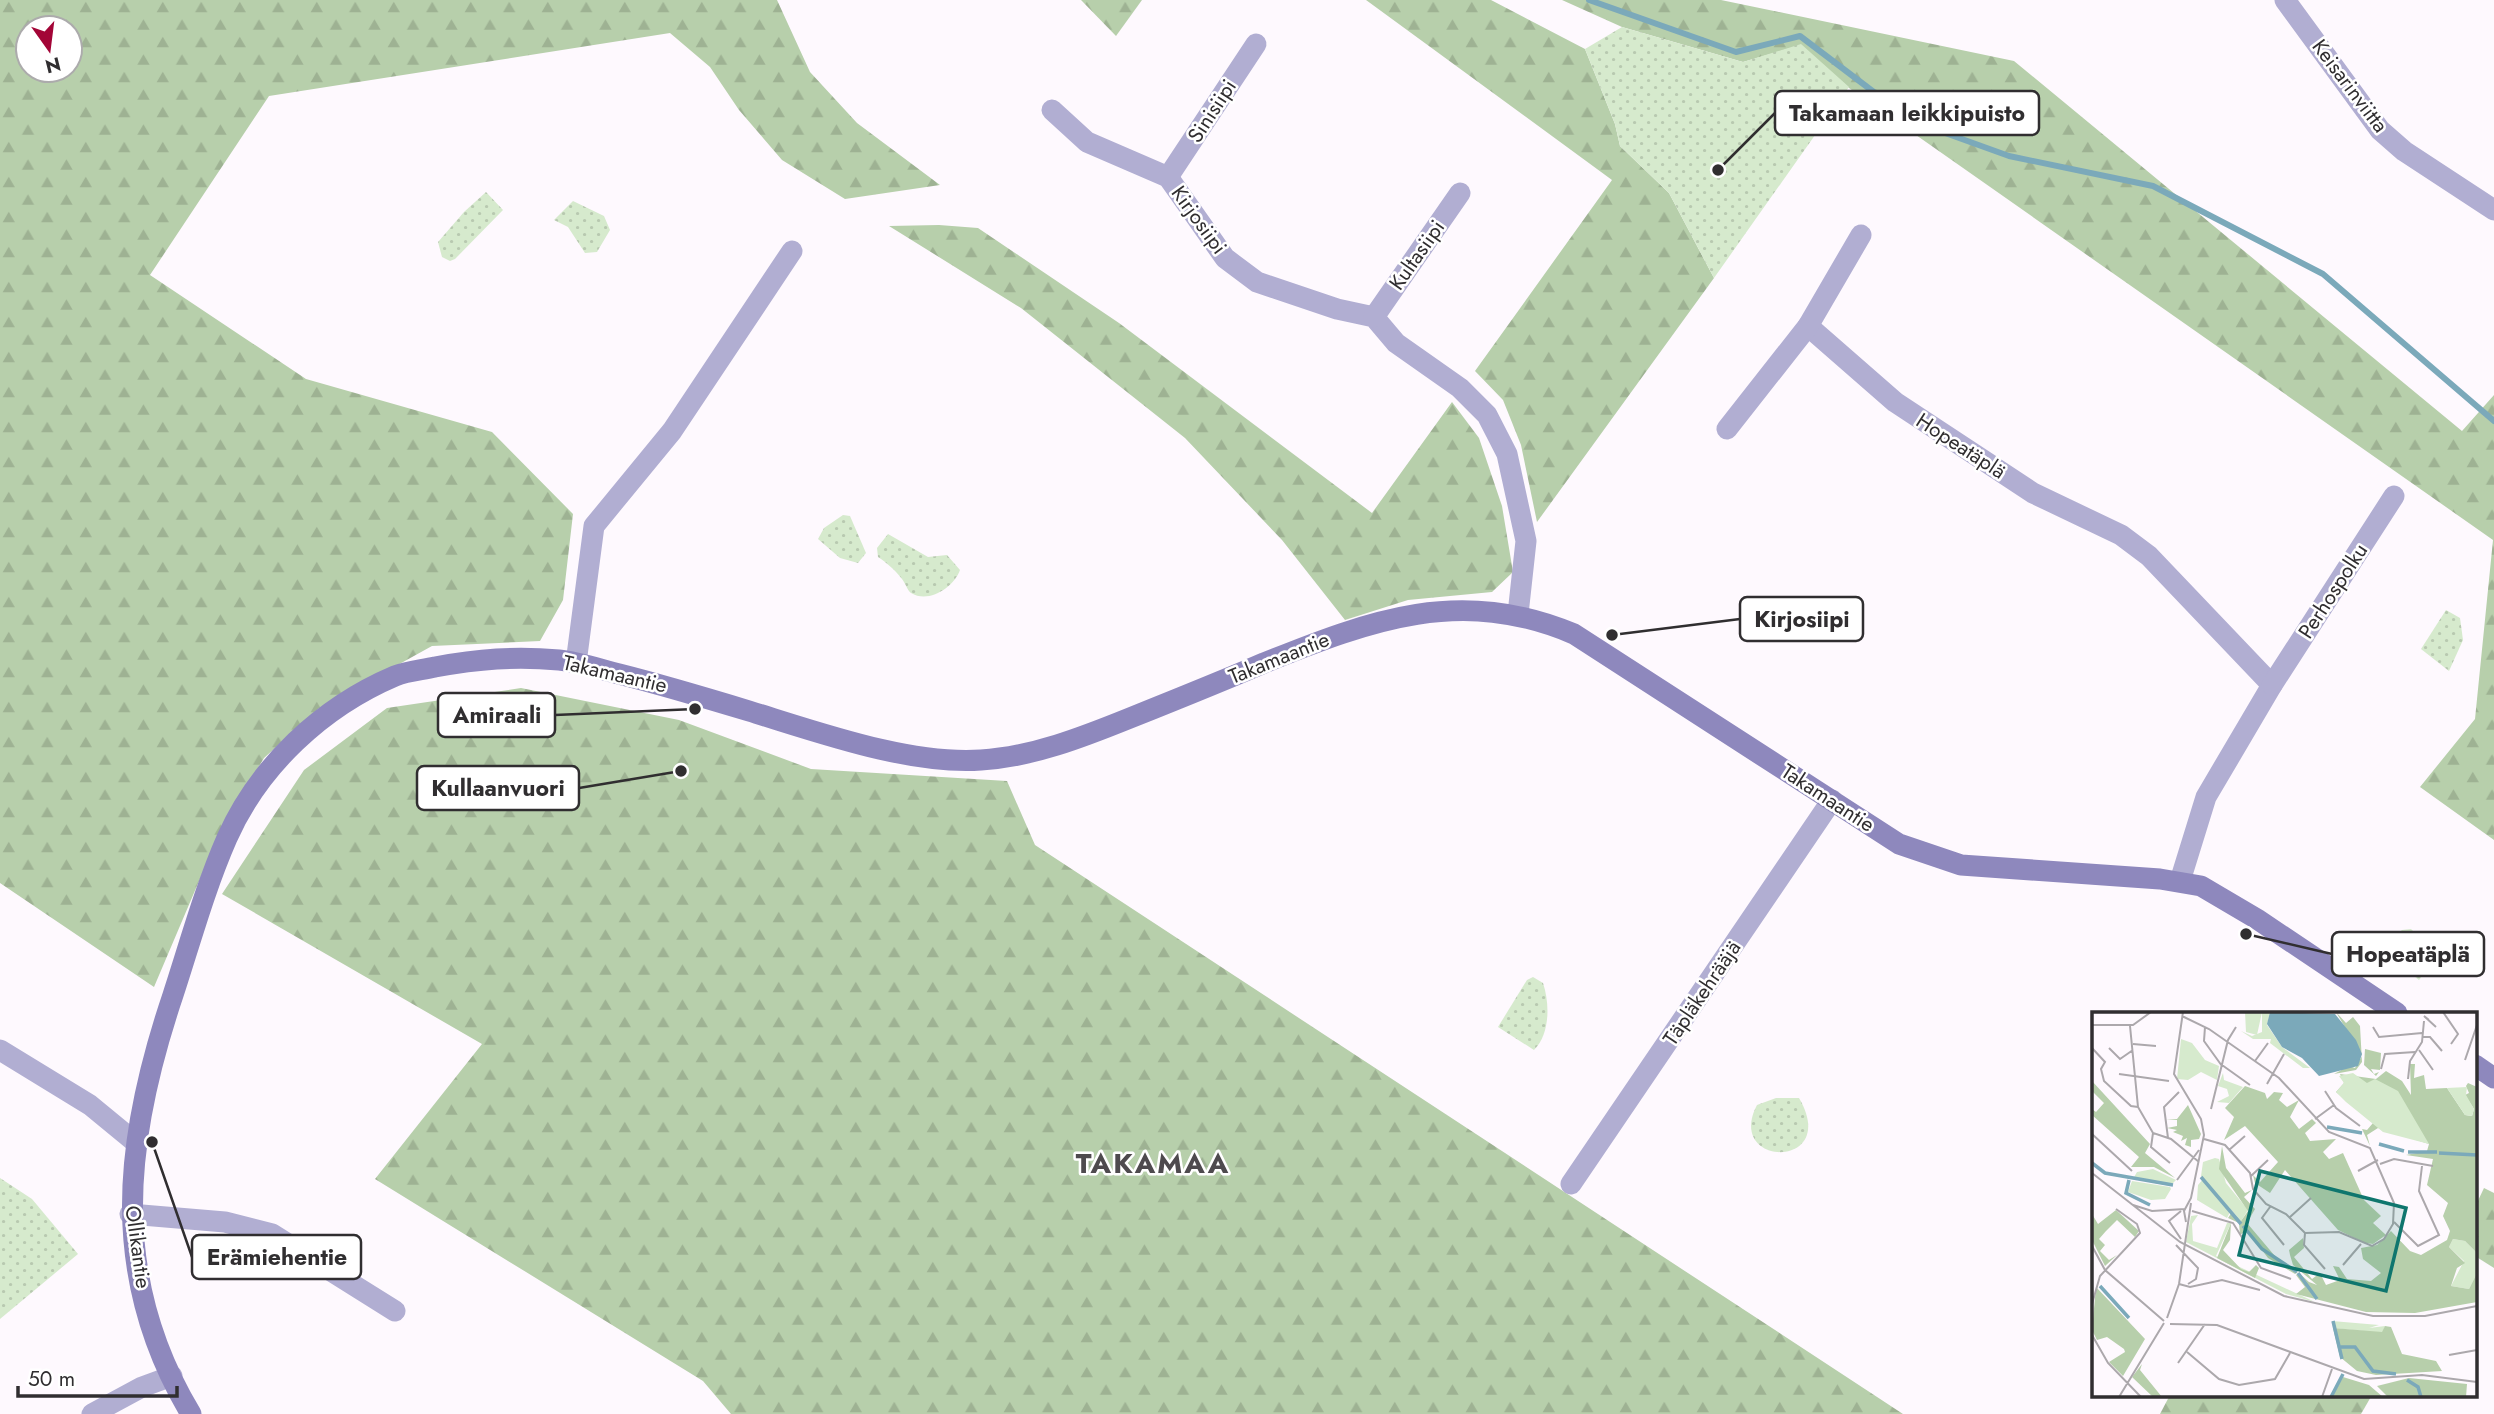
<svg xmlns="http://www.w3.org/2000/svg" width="2494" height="1414" font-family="Jost,sans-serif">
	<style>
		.forest { fill: url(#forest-firs); fill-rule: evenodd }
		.park { fill: url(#park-dots) }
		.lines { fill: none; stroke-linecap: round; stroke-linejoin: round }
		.stream { stroke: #7ba9ba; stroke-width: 6 }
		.street { stroke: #b1aed2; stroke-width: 21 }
		.secondary { stroke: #8e88bd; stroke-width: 21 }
		.labels { text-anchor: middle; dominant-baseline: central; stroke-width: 5; stroke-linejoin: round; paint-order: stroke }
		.street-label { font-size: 21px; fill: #302e30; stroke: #fff }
		.district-label { font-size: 28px; font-weight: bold; letter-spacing: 2px; fill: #4e4a4e; stroke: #fff }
		.inset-river { fill: none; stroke: #7ba9ba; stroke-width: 3.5 }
		.inset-road { fill: none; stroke: #aca8ac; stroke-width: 2 }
		.view { fill: #0f766e; fill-opacity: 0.15; stroke: #0f766e; stroke-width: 3.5 }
		.inset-edge { fill: none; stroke: #302e30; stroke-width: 3.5 }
		.leader { fill: none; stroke: #302e30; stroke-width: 2.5 }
		.callout-dot { fill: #302e30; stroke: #fff; stroke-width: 2.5 }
		.callout { fill: #fff; stroke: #302e30; stroke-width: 2.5 }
		.callout-label { font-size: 23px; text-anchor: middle; font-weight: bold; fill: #302e30 }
	</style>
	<defs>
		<pattern id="forest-firs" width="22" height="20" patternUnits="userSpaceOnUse" patternTransform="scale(1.75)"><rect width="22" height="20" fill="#b7cfab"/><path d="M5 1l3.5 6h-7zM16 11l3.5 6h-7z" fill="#9eb293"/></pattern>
		<pattern id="park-dots" width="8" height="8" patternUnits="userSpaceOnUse" patternTransform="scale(1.75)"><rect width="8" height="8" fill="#d6eacd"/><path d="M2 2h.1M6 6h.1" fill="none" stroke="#b8c9b0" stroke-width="1.8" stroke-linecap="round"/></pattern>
	</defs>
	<rect width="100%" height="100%" fill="#fef9fe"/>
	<!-- forest -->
	<g class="forest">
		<path d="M0,0H777L810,72L857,123L940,185L845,199L782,160L739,110L710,67L670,33L269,96L150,275L306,379L492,432L573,514L563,600L540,641L432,646L318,709L264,758L222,827L154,987L0,883ZM28,28H70V70H28Z"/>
		<polygon points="1081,0 1142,0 1116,36"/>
		<polygon points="1366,0 1491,0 1585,49 1615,124 1620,146 1669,193 1714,278 1537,522 1521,445 1503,400 1475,371 1612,180"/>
		<polygon points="1562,0 1721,0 2014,61 2462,431 2494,395 2494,840 2420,787 2475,719 2493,540 1849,88 1801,45 1743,62 1622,27"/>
		<polygon points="939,225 978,228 1119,323 1372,513 1452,402 1479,438 1502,506 1513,572 1492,592 1408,600 1345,620 1282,540 1185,438 1021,308 889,226"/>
		<polygon points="521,688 679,720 811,769 1007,781 1035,845 1903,1414 731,1414 703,1381 375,1179 482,1044 222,894 304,770 387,708"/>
		<polygon points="2484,1188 2494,1193 2494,1268 2475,1256 2475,1207"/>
		<polygon points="2170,1395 2372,1395 2361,1414 2160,1414"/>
	</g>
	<!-- park -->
	<g class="park">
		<polygon points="1622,27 1743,62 1801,44 1849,87 1714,278 1669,193 1620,146 1615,124 1585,49"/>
		<polygon points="486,192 503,210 455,259 450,261 442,257 438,242 464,212"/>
		<polygon points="573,201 604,216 610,230 597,252 585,253 568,227 554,220"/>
		<polygon points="843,515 850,516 866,553 858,563 840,558 818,539 824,528"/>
		<path d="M888,534L928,557L947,555L960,570C954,587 929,604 911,593C907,590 906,584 902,579C896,571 887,563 878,557L877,548Z"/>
		<polygon points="2446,610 2460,618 2463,640 2449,671 2421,649"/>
		<polygon points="2411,929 2438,956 2419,980 2378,948 2402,930"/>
		<path d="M1533,977L1543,983C1550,1004 1550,1034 1534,1050L1498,1027L1527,980Z"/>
		<path d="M1776,1098H1799C1841,1170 1724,1168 1757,1105Z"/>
		<polygon points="0,1178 32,1199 78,1254 0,1319"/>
	</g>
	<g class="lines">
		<!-- stream -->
		<polyline class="stream" points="1589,0 1736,52 1800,36 1912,121 2009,156 2153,186 2323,274 2494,421"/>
		<!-- street -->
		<g class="street">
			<polyline points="2285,0 2380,130 2404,151 2494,210"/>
			<polyline points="1052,110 1087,142 1168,177 1225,258 1257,282 1337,309 1374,317 1396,343 1460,388 1487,415 1507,454 1526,541 1518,614"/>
			<polyline points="1168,177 1256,44"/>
			<polyline points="1374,317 1460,193"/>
			<polyline points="1808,326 1895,402 2033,493 2121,535 2149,556 2272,685 2206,797 2180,881"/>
			<polyline points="1727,429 1808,326 1861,235"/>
			<polyline points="576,663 594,526 672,431 792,251"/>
			<polyline points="2272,685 2394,496"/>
			<polyline points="0,1050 90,1105 135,1142"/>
			<polyline points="1571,1184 1832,800"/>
			<polyline points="130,1214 225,1222 272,1234 395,1311"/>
			<polyline points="92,1414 142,1387 172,1376"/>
		</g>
		<!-- secondary -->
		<g class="secondary">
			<polyline points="2475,1065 2494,1078"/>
			<path d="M191,1414C108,1276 124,1140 173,995C190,943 205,888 227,838C259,766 322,707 395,676C407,671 422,670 435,667C478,659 515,656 559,660C579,662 599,669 619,674C663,685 706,698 749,711C818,732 909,765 981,760C1032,757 1083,737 1130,718C1175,700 1220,682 1264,663C1371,620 1461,586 1574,634L1899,844L1961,865L2160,879L2201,886L2257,919L2397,1013"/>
		</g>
	</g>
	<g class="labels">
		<!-- street labels -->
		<g class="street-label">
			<text transform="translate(2350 86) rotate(53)">Keisarinviitta</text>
			<text transform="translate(1212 111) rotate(-57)">Sinisiipi</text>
			<text transform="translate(1199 220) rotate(54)">Kirjosiipi</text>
			<text transform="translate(1417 255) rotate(-55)">Kultasiipi</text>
			<text transform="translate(1961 446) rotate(33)">Hopeatäplä</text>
			<text transform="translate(2333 591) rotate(-57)">Perhospolku</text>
			<text transform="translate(1279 658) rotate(-22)">Takamaantie</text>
			<text transform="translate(615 674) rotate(13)">Takamaantie</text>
			<text transform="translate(1828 798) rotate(33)">Takamaantie</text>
			<text transform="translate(1702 993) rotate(-56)">Täpläkehrääjä</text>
			<text transform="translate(138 1247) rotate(82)">Ollikantie</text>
		</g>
		<!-- district labels -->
		<g class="district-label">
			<text x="1153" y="1163">TAKAMAA</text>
		</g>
	</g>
	<!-- overview -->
	<g transform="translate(2092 1012)">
		<rect width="385" height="385" fill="#fef9fe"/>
		<path d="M153,0H170L165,23L154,20ZM89,27L100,31L113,48L127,54L125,68L109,60L96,68L85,67ZM131,61L132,68L151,75L137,91L125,90L137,84L135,77L126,74ZM123,146L127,147L134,171L156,198L149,209L109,164L111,150ZM61,157L84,168L78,174L41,167L45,160ZM112,166L138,200L135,206L105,188L106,173ZM40,169L78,175L79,177L73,187L59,188L36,180ZM106,203L100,212L101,229L125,236L135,211H139L124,244L223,290L194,282L94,230L99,204ZM361,227L373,229L385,241V261L377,277L359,274L372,249L357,235ZM240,309L287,313L277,316L293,314L291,321L241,316Z" fill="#d6eacd"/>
		<path d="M244,0L254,11L261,5L268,14L270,50L264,58L242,62L257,54L263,56L270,44ZM273,37L289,41L288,58L279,57L282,62L287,60L284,64L272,53ZM318,52H323L322,66L332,63L334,77L355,76L373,103L380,104L382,97L373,83L377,81L374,74L376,71L385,75V241L373,229L361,227L357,235L373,251L365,256L359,274L377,277L385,261V290L323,301L274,300L204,282L213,275L204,263L207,261L217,270L225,273L201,253L198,243L197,238L211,226L212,236L202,245L220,267L228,261L234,273L248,268L241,254L247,255L255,267L279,269L289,261L271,247L269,236L285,233L299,219L318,239L329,243L355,228L358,219L351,204L356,191L335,173L341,147L314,143L335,139L337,132L286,116L275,123L278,134L270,117L275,118L281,111L244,80L252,71L248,62L284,67L294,59L310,69L319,83ZM0,69L58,132L53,141L83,166L62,155H39L47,145L0,103V97L4,100L12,91L0,79ZM153,74L173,81L175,87L182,80L191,81L187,88L195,95L207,88L198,105L207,117L220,107L224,111L213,121L218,129L244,127L231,140L237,147L251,141L272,188L289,204L281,211L294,223L281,232L273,231L246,218L193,158L178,181L163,171L161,163L168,170L186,150L153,114L132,128L142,105L133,96ZM96,93L109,122L107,127L99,128V135L93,133L95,126L89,129L91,124L81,120L85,118L75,116L85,114V108H74L85,107ZM130,134L134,156L153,181L160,178L152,185L163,197L155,211L188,250L206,260L203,262L176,246L155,218L148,223L147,211L136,206L140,200L149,209L156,199L127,157ZM24,198L47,219L43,225L25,208L14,219L7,227L13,233L8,239L17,248L25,243L13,254L0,228V202L6,212ZM139,211L138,228L131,238L149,257L157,260L164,253L167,256L163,266L125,246ZM4,275L53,327L31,364L17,350L33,340L32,337L15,325L5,328L0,318ZM293,314L299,315L310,342L344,349L350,359L284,363L265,359L248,345L241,316L290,320ZM50,352L48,358L70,385H61L40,365ZM251,365L277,373L291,385H240ZM317,366L375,372L374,385H296L285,374Z" fill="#b7cfab"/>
		<path d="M170,0H178L175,13L190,35L218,56H211L178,31L179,27H161L149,19L160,24L170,20ZM261,61L275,71L283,67L306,79L337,132L291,120L254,90L244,80L252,71L247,64ZM375,75L374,83L382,97L380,104L373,103L355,76Z" fill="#d6eacd"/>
		<path d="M178,0L243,2L264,28L270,42L266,54L227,64L210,46L190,35L175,12Z" fill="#7ba9ba"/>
		<path class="inset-river" d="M235,115L270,121M287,132L312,139M316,140H345M347,141L385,143M0,151L13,161L81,173M109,165L149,212M37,168L34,181L58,193M151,214L170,237L205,260M206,261L225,287M8,274L37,306M241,309L250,347M248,335H263L281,359L304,362M315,368L326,375L329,385M239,385L251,362"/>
		<path class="inset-road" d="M91,0L82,62L109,107L112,123L99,186L92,199L94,210M351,0L366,22L359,32M90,4L117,17L187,66L237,120L278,136L302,191L301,212L292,227L280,234L247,220L213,221L194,202L174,192L161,177L158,161L133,133L112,127M337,8L332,4L344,15M0,13H41L59,0M38,14L46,95L61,121L79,127L107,150M113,15L112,29L130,54M281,15L287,25L330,21M331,25H338L350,39M41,32L64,34M0,36L13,50L9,57L12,69L39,94L46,95M17,36L28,47L41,38M327,38L341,58M373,48L385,13M163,49L176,31M130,53L158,73M289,57L293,42L323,40M27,62L77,69M316,67L318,49L330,30L332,9M175,72L192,42M233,79L244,96L268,114M119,97L136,28L144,15M223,107L242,93M61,121L59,135L78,151M0,122L40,159M76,126L72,95L87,80M137,138L153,124M288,152L302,147L341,154M266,159L286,148M0,161L88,230L192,284L281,304H333L385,294M159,164L176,148M85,168L107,138M41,193L60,199L93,197M178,195L170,206L192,233M100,199L141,211L169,256L199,267M198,205L219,186M302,210L326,234L347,223L327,179L330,154M213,221L212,233L233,257M89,227L77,209L89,199M84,233L106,256L104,267L96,272M0,234L13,258L72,309M251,253L269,232M87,272L98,275L130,268L168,278M0,292L8,264L48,221L45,212L24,197M75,306L87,272L99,191M78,312L125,313L272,367L330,363L385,370M0,323L16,351L49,385M95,340L127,367L147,373L183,367L198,341M357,343L385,338M86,351L113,312M27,385L72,311M230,385L240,357"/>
		<path class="view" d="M168,159L314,196L294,279L147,243Z"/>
		<rect width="385" height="385" class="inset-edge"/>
	</g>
	<!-- callouts -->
	<path class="leader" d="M1718 170L1775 113M1612 635L1740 619M695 709L555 715M681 771L579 788M2246 934L2332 954M152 1142L192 1257"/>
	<g class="callout-dot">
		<circle cx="1718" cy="170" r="7"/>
		<circle cx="1612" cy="635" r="7"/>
		<circle cx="695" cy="709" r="7"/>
		<circle cx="681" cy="771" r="7"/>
		<circle cx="2246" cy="934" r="7"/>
		<circle cx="152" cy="1142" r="7"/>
	</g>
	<g class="callout">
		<rect x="1775" y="91" width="264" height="44" rx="7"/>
		<rect x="1740" y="597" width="123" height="44" rx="7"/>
		<rect x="438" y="693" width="117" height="44" rx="7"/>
		<rect x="417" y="766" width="162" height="44" rx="7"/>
		<rect x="2332" y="932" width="152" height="44" rx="7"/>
		<rect x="192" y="1235" width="169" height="44" rx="7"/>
	</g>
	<g class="callout-label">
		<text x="1907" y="121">Takamaan leikkipuisto</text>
		<text x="1802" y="627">Kirjosiipi</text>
		<text x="497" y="723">Amiraali</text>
		<text x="498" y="796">Kullaanvuori</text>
		<text x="2408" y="962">Hopeatäplä</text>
		<text x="277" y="1265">Erämiehentie</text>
	</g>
	<!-- north arrow -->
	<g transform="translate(49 49) rotate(166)"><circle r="33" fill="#ffffff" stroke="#acabac" stroke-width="2"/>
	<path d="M0-5L12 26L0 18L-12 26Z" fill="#a30537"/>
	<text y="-10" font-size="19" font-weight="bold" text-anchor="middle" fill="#302e30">N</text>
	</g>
	<!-- scale -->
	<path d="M18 1386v10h159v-10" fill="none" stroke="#302e30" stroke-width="3.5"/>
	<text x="28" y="1386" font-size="21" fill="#302e30" stroke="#ffffff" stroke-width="5" paint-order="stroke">50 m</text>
</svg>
